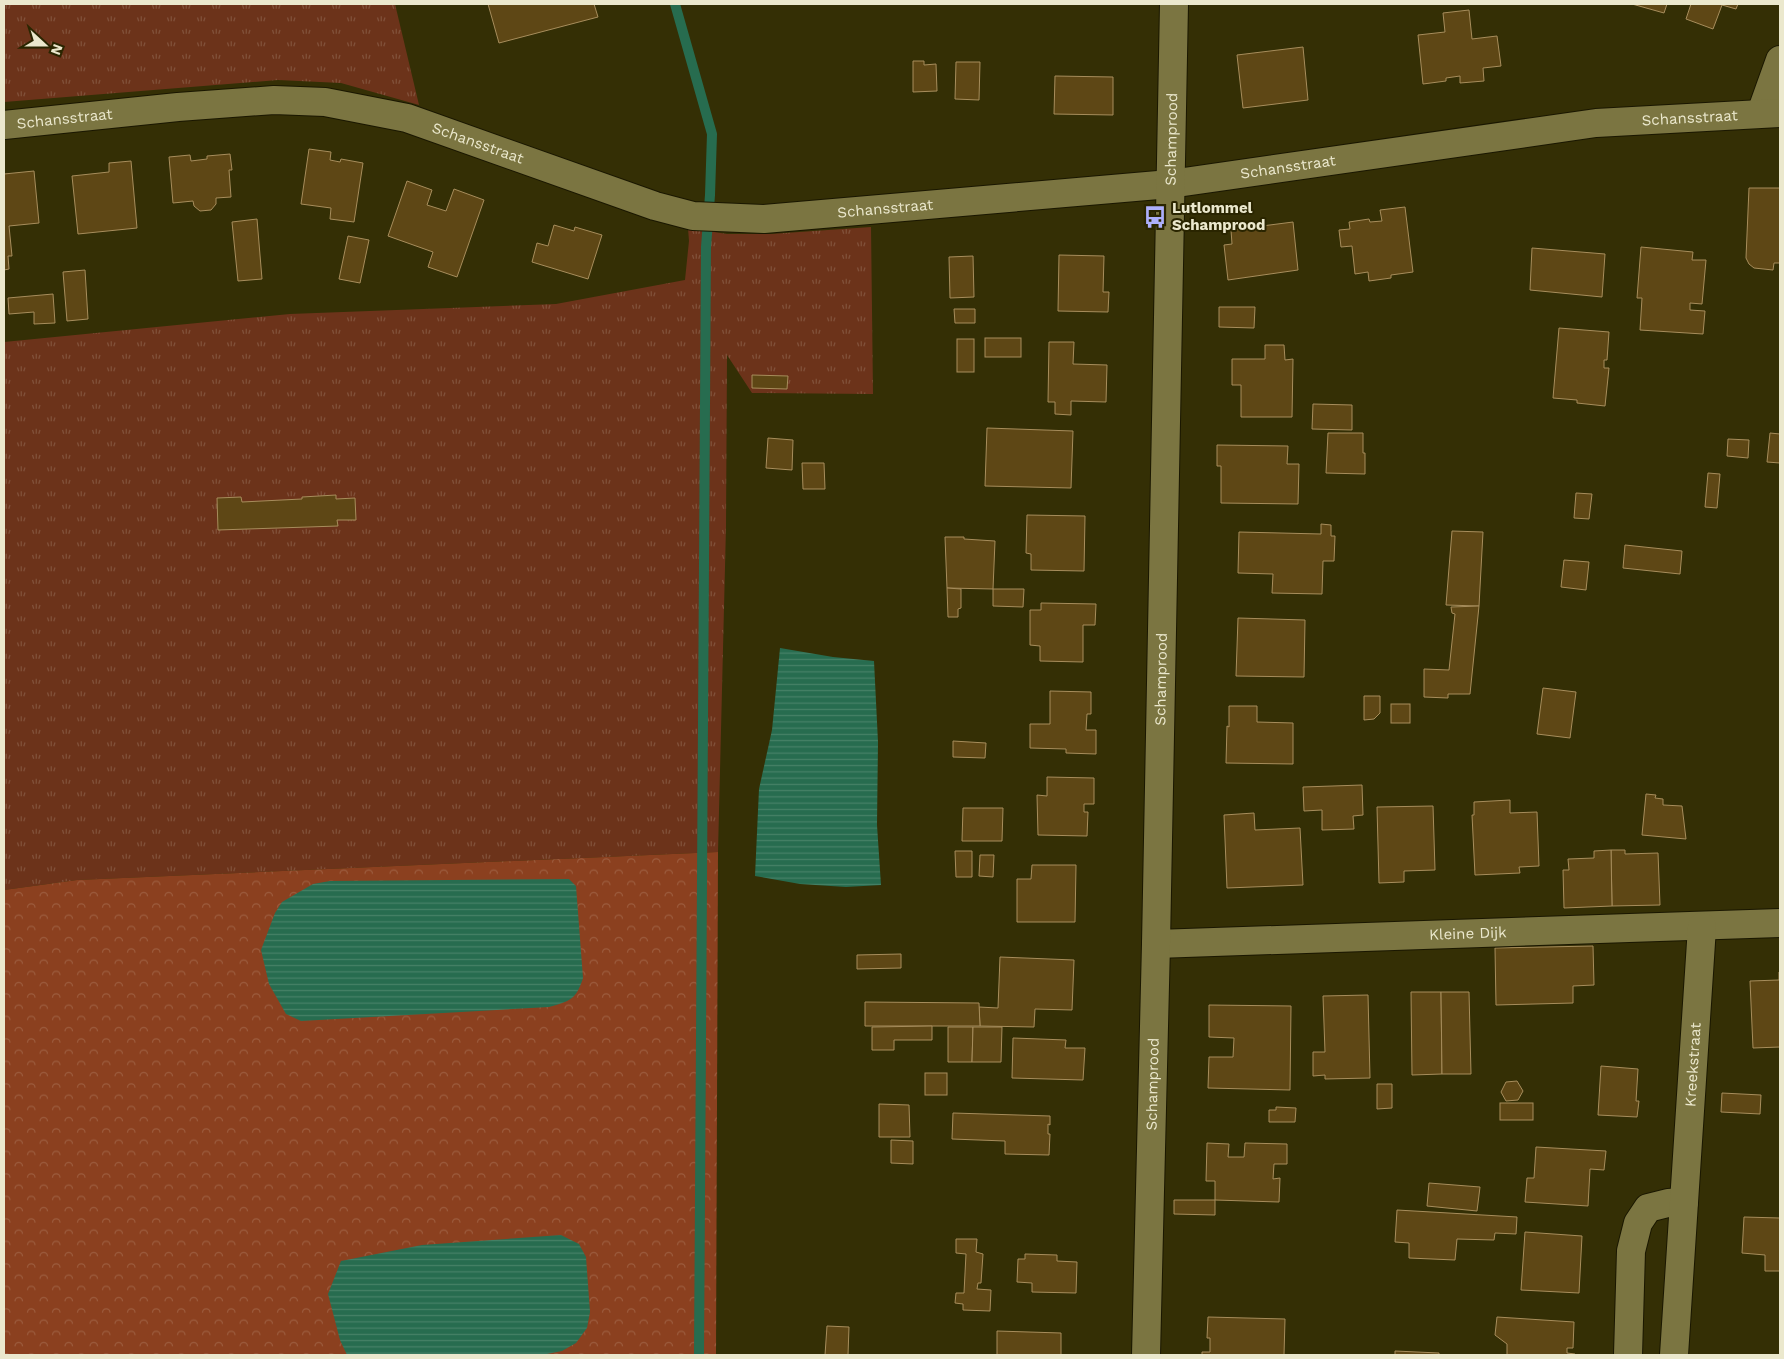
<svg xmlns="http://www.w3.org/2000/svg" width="1784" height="1359" font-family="'Work Sans',sans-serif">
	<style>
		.grass { fill: url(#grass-tufts) }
		.forest { fill: url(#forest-crowns) }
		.water { fill: url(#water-rules) }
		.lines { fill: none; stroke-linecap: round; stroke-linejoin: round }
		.stream { stroke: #276c4f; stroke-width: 10 }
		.building { fill: #5e4715; stroke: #a78d5c }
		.minor-casing { stroke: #1a1700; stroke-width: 30 }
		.minor { stroke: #7b7541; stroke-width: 28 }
		.labels { text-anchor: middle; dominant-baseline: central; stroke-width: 4; stroke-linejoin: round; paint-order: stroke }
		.street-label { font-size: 15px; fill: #ebe8cd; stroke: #2a2500 }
		.poi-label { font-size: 15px; font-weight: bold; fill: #ebe8cd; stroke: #2a2500; text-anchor: start }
	</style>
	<defs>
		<pattern id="grass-tufts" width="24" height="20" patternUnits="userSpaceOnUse" patternTransform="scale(1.25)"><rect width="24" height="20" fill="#6c331a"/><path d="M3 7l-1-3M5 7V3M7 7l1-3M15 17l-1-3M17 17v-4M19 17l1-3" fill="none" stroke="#81513a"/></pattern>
		<pattern id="forest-crowns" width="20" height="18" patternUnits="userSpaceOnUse" patternTransform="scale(1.25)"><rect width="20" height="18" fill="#8b401f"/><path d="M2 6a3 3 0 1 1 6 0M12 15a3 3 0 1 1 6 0" fill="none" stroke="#9c5c3e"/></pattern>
		<pattern id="water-rules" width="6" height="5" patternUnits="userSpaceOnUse" patternTransform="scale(1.25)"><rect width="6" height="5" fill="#276c4f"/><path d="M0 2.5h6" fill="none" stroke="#468167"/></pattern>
	</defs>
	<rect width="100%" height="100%" fill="#342f05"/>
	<!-- grass -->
	<g class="grass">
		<polygon points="4,4 395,4 419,105 341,83 278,80 4,102"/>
		<polygon points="871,227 873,394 752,393 727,355 726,526 718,852 77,880 4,890 4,342 290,314 556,304 685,280 689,241 688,228 727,234 771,234"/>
	</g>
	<!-- forest -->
	<polygon class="forest" points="718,852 716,1355 4,1355 4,890 77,880"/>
	<!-- water -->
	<g class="water">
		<polygon points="780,648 833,657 874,661 878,742 877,825 881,885 846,887 800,884 755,876 759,789 772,730"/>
		<path d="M569,879L576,886L583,978C576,1000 570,1001 549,1007L301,1021L286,1014L269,984L261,950L275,913L282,902L313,884L330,881Z"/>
		<polygon points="561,1235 579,1244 586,1257 590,1312 587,1328 576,1343 562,1351 542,1355 347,1355 340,1340 328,1294 341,1261 422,1245"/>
	</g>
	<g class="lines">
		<!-- stream -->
		<polyline class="stream" points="675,4 712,134 710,195 706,247 699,1355"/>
	</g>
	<!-- building -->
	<g class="building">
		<polygon points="488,4 594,4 598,17 499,43"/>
		<polygon points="1632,4 1667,4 1664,13"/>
		<polygon points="1691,4 1738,4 1736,9 1722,5 1713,29 1686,19"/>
		<polygon points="1469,10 1472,39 1497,36 1501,66 1483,68 1484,81 1460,83 1460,76 1446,78 1446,81 1423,84 1418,35 1445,32 1443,13"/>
		<polygon points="1303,47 1308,100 1243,108 1237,55"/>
		<polygon points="913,61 924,61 924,65 936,64 937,91 913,92"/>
		<polygon points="956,62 980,62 979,100 955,99"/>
		<polygon points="1055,76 1113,77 1113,115 1054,114"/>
		<polygon points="309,149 331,152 330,160 340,162 341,159 363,163 354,222 330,219 331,208 301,204"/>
		<polygon points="230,154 232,170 229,170 231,197 216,198 216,204 211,210 200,211 194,206 193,201 173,203 169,157 190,155 191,161 207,159 207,156"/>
		<polygon points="131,161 137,228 78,234 72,176 109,172 109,163"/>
		<polygon points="34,171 39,223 9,226 12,256 8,256 9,269 4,270 4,174"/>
		<polygon points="407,181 432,190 427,205 446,211 454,189 484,200 457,277 428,267 433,252 388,236"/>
		<polygon points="1749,188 1780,188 1780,263 1774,263 1773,270 1754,268 1749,264 1746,258"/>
		<polygon points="1405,207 1413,272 1391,275 1391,278 1369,281 1368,272 1355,274 1352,246 1341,247 1339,230 1350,229 1349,222 1369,219 1370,222 1382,221 1380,210"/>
		<polygon points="257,219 262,279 238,281 232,222"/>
		<polygon points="1293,222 1298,270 1228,280 1224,245 1232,244 1231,230"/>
		<polygon points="554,225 574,231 575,227 602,235 588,279 532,262 537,243 548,246"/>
		<polygon points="348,236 369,240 360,283 339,279"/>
		<polygon points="1641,247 1693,252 1692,260 1706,260 1702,304 1690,303 1690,310 1705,311 1703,334 1640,330 1642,298 1637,298"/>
		<polygon points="1532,248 1605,254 1602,297 1530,290"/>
		<polygon points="1059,255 1104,256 1103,292 1109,292 1108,312 1058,311"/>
		<polygon points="973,256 974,297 950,298 949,257"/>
		<polygon points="85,270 88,319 67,321 63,272"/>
		<polygon points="53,294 55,323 34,324 34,312 9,314 8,298"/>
		<polygon points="1219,307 1255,307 1254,328 1219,327"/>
		<polygon points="954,309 975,309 975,323 955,323"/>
		<polygon points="1559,328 1609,332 1607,360 1604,360 1604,368 1609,368 1605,406 1577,403 1577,400 1553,398"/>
		<rect x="985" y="338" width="36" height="19"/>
		<rect x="957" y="339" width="17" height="33"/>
		<polygon points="1049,342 1074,342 1073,364 1107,365 1106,402 1071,401 1071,415 1055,414 1055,402 1048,402"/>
		<polygon points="1265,345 1284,345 1285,360 1293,359 1292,417 1241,417 1241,385 1232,385 1232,359 1265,359"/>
		<polygon points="752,375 788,376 787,389 752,388"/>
		<polygon points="1313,404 1352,405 1352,430 1312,429"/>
		<polygon points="987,428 1073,431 1071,488 985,486"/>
		<polygon points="1328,433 1363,433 1363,453 1365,453 1365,474 1326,473"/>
		<polygon points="1770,433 1780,434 1780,463 1767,462"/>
		<polygon points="768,438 793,440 792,470 766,468"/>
		<polygon points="1728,439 1749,440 1748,458 1727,456"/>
		<polygon points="1217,445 1288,446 1287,464 1299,464 1298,504 1221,503 1221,466 1217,466"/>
		<polygon points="802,463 824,463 825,489 803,489"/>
		<polygon points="1708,473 1720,474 1717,508 1705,507"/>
		<polygon points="1576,493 1592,494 1589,519 1574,518"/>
		<polygon points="336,495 336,499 355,498 356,520 337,520 338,526 218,530 217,498 241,497 242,502 302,499 302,497"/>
		<polygon points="1027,515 1085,516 1084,571 1031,570 1031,554 1026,553"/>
		<polygon points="1321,524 1331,525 1331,536 1335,536 1334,561 1323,561 1322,594 1272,593 1273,574 1238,573 1239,532 1321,534"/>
		<polygon points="1452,531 1483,532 1479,606 1446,605"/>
		<polygon points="945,537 964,537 964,539 995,541 993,589 947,588"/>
		<polygon points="1625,545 1682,551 1680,574 1623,568"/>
		<polygon points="1564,560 1589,562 1586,590 1561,587"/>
		<polygon points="947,588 961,589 961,608 958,609 958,617 948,617"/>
		<polygon points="993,589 1024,589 1023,607 993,606"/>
		<polygon points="1041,603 1096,604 1095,625 1083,625 1083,662 1040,661 1040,646 1030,645 1030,610 1041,610"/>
		<polygon points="1479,606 1470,694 1448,694 1448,698 1424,697 1424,669 1449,670 1455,614 1452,613 1451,607"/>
		<polygon points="1238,618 1305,620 1304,677 1236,676"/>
		<polygon points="1543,688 1576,692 1570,738 1537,734"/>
		<polygon points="1050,691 1091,692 1091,714 1087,714 1086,730 1096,730 1096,754 1066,753 1066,749 1030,748 1030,724 1050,724"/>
		<polygon points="1364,696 1380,696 1380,713 1374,719 1364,720"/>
		<rect x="1391" y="704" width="19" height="19"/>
		<polygon points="1229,706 1257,706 1257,722 1293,723 1293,764 1226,763 1227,726 1229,727"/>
		<polygon points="953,741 986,743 985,758 953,757"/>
		<polygon points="1047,777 1094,778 1094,804 1084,804 1084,812 1088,812 1087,836 1038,835 1037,795 1047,796"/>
		<polygon points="1362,785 1363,815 1353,816 1354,829 1322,830 1322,810 1304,811 1303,787"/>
		<polygon points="1646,794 1656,795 1655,798 1663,799 1663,805 1682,806 1686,839 1642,835"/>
		<polygon points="1510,800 1510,813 1537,812 1539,866 1519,867 1520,873 1475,875 1472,815 1474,815 1474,802"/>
		<polygon points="1433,806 1435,870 1404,871 1404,882 1379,883 1377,807"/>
		<polygon points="963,808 1003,808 1002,841 962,841"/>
		<polygon points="1254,813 1255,830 1300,828 1303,885 1227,888 1224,815"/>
		<polygon points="1611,850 1625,850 1625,854 1658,853 1660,905 1612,906"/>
		<polygon points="1611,850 1612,906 1564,908 1563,870 1569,870 1568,859 1594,858 1594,851"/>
		<polygon points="955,851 972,851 972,877 956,877"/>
		<polygon points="980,855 994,855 993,877 979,876"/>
		<polygon points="1032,865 1076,865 1075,922 1017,922 1017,879 1031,879"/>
		<polygon points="1593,946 1594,985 1573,986 1573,1003 1496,1005 1495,948"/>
		<polygon points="901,954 901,968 857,969 857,955"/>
		<polygon points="1000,957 1074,960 1072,1010 1035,1009 1034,1027 980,1026 979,1007 998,1008"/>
		<polygon points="1779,972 1780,972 1780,1047 1753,1048 1750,981 1779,980"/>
		<polygon points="1411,992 1441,992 1442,1074 1412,1075"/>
		<polygon points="1441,992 1469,992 1471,1074 1442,1074"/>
		<polygon points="1368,995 1370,1078 1325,1079 1325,1075 1313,1076 1313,1052 1325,1052 1323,996"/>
		<polygon points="865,1002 979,1003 980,1026 865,1026"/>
		<polygon points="1209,1005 1291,1006 1290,1090 1208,1088 1209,1057 1233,1057 1234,1038 1209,1037"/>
		<polygon points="932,1026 932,1040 894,1040 894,1050 872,1050 872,1027"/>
		<polygon points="948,1027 973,1027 972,1062 948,1062"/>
		<polygon points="973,1027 1002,1027 1001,1062 972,1062"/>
		<polygon points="1013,1038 1066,1040 1065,1048 1085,1048 1083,1080 1012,1078"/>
		<polygon points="1601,1066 1638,1069 1636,1101 1639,1101 1637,1117 1598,1115"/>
		<rect x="925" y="1073" width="22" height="22"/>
		<polygon points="1517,1081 1523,1091 1518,1100 1506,1101 1501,1092 1506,1082"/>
		<polygon points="1377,1084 1392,1084 1392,1108 1377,1109"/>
		<polygon points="1722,1093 1761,1095 1760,1114 1721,1112"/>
		<rect x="1500" y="1103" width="33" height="17"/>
		<polygon points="879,1104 909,1105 910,1137 879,1137"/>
		<polygon points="1276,1107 1296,1108 1295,1122 1269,1122 1269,1110 1276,1110"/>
		<polygon points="953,1113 1050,1116 1050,1125 1048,1124 1048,1134 1050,1134 1049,1155 1005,1154 1005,1141 952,1139"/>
		<polygon points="891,1140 913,1141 913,1164 891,1163"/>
		<polygon points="1207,1143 1229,1144 1228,1157 1244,1157 1245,1143 1287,1144 1287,1164 1274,1164 1273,1179 1280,1178 1279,1202 1215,1200 1215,1181 1206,1181"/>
		<polygon points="1536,1147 1606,1151 1604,1170 1590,1169 1588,1206 1525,1202 1527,1178 1534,1178"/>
		<polygon points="1429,1183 1480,1187 1477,1211 1427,1206"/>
		<polygon points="1174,1200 1215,1200 1215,1215 1174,1214"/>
		<polygon points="1397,1210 1517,1217 1516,1234 1495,1233 1494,1240 1457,1239 1455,1260 1409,1258 1409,1243 1395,1242"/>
		<polygon points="1744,1217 1780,1218 1780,1271 1765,1271 1765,1255 1742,1253"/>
		<polygon points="1525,1232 1582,1236 1579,1293 1521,1290"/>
		<polygon points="956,1239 977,1239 976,1252 983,1254 981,1283 978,1283 977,1289 991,1290 990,1311 963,1310 963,1304 955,1303 956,1293 964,1293 966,1254 956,1253"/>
		<polygon points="1025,1254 1057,1255 1057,1261 1077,1262 1076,1293 1032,1292 1032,1283 1017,1282 1018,1259 1025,1259"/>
		<polygon points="1208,1317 1285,1319 1284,1355 1202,1355 1202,1352 1210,1352 1210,1338 1207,1338"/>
		<polygon points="1497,1317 1574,1322 1573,1348 1567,1348 1567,1353 1575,1354 1575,1355 1507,1355 1507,1344 1495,1335"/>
		<polygon points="827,1326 849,1327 848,1355 825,1355"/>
		<polygon points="997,1331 1061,1333 1061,1355 997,1355"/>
		<polygon points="1395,1351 1439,1353 1439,1355 1395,1355"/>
	</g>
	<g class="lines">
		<defs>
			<g id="minor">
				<polyline points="1761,113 1780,60"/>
				<path id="s1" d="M4,125L178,107L274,100L325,102L407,118L655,206L693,216L764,219L1170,184L1596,123L1780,113"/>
				<path id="s2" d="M1156,944L1780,923"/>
				<path id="s3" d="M1146,1355L1156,944L1174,4"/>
				<polyline points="1628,1355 1631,1251 1638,1223 1648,1208 1668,1203 1684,1202"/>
				<path id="s4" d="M1674,1355L1702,927"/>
			</g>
		</defs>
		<!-- minor casing -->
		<use href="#minor" class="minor-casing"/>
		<!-- minor -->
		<use href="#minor" class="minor"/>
	</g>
	<!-- icons -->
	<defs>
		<symbol id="bus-bare" viewBox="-9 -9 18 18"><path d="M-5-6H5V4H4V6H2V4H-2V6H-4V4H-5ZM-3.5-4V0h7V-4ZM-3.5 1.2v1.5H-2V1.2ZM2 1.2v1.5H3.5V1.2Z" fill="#adaffb" stroke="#2a2500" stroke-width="2.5" paint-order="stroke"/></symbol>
	</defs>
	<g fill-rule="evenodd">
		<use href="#bus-bare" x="1139" y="201" width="32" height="32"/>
	</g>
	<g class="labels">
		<!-- street labels -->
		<g class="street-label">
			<text stroke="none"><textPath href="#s1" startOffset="1711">Schansstraat</textPath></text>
			<text stroke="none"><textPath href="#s1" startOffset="61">Schansstraat</textPath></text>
			<text stroke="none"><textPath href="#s3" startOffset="1216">Schamprood</textPath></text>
			<text stroke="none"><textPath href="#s1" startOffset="481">Schansstraat</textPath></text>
			<text stroke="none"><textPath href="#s1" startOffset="1306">Schansstraat</textPath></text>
			<text stroke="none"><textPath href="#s1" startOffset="901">Schansstraat</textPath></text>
			<text stroke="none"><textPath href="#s3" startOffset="676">Schamprood</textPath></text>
			<text stroke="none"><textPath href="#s2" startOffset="312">Kleine Dijk</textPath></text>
			<text stroke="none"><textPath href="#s4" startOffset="291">Kreekstraat</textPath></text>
			<text stroke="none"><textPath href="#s3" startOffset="271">Schamprood</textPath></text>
		</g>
		<!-- poi labels -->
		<g class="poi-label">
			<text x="1172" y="208">Lutlommel<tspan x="1172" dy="17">Schamprood</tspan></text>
		</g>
	</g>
	<!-- border -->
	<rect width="1784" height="1359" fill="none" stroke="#ebe8cd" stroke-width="10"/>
	<!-- north arrow -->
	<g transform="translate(45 45) rotate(111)" stroke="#2a2500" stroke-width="4" paint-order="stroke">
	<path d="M0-4L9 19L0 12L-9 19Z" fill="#ebe8cd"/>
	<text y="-8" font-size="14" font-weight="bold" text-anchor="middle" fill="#ebe8cd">N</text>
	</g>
</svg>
